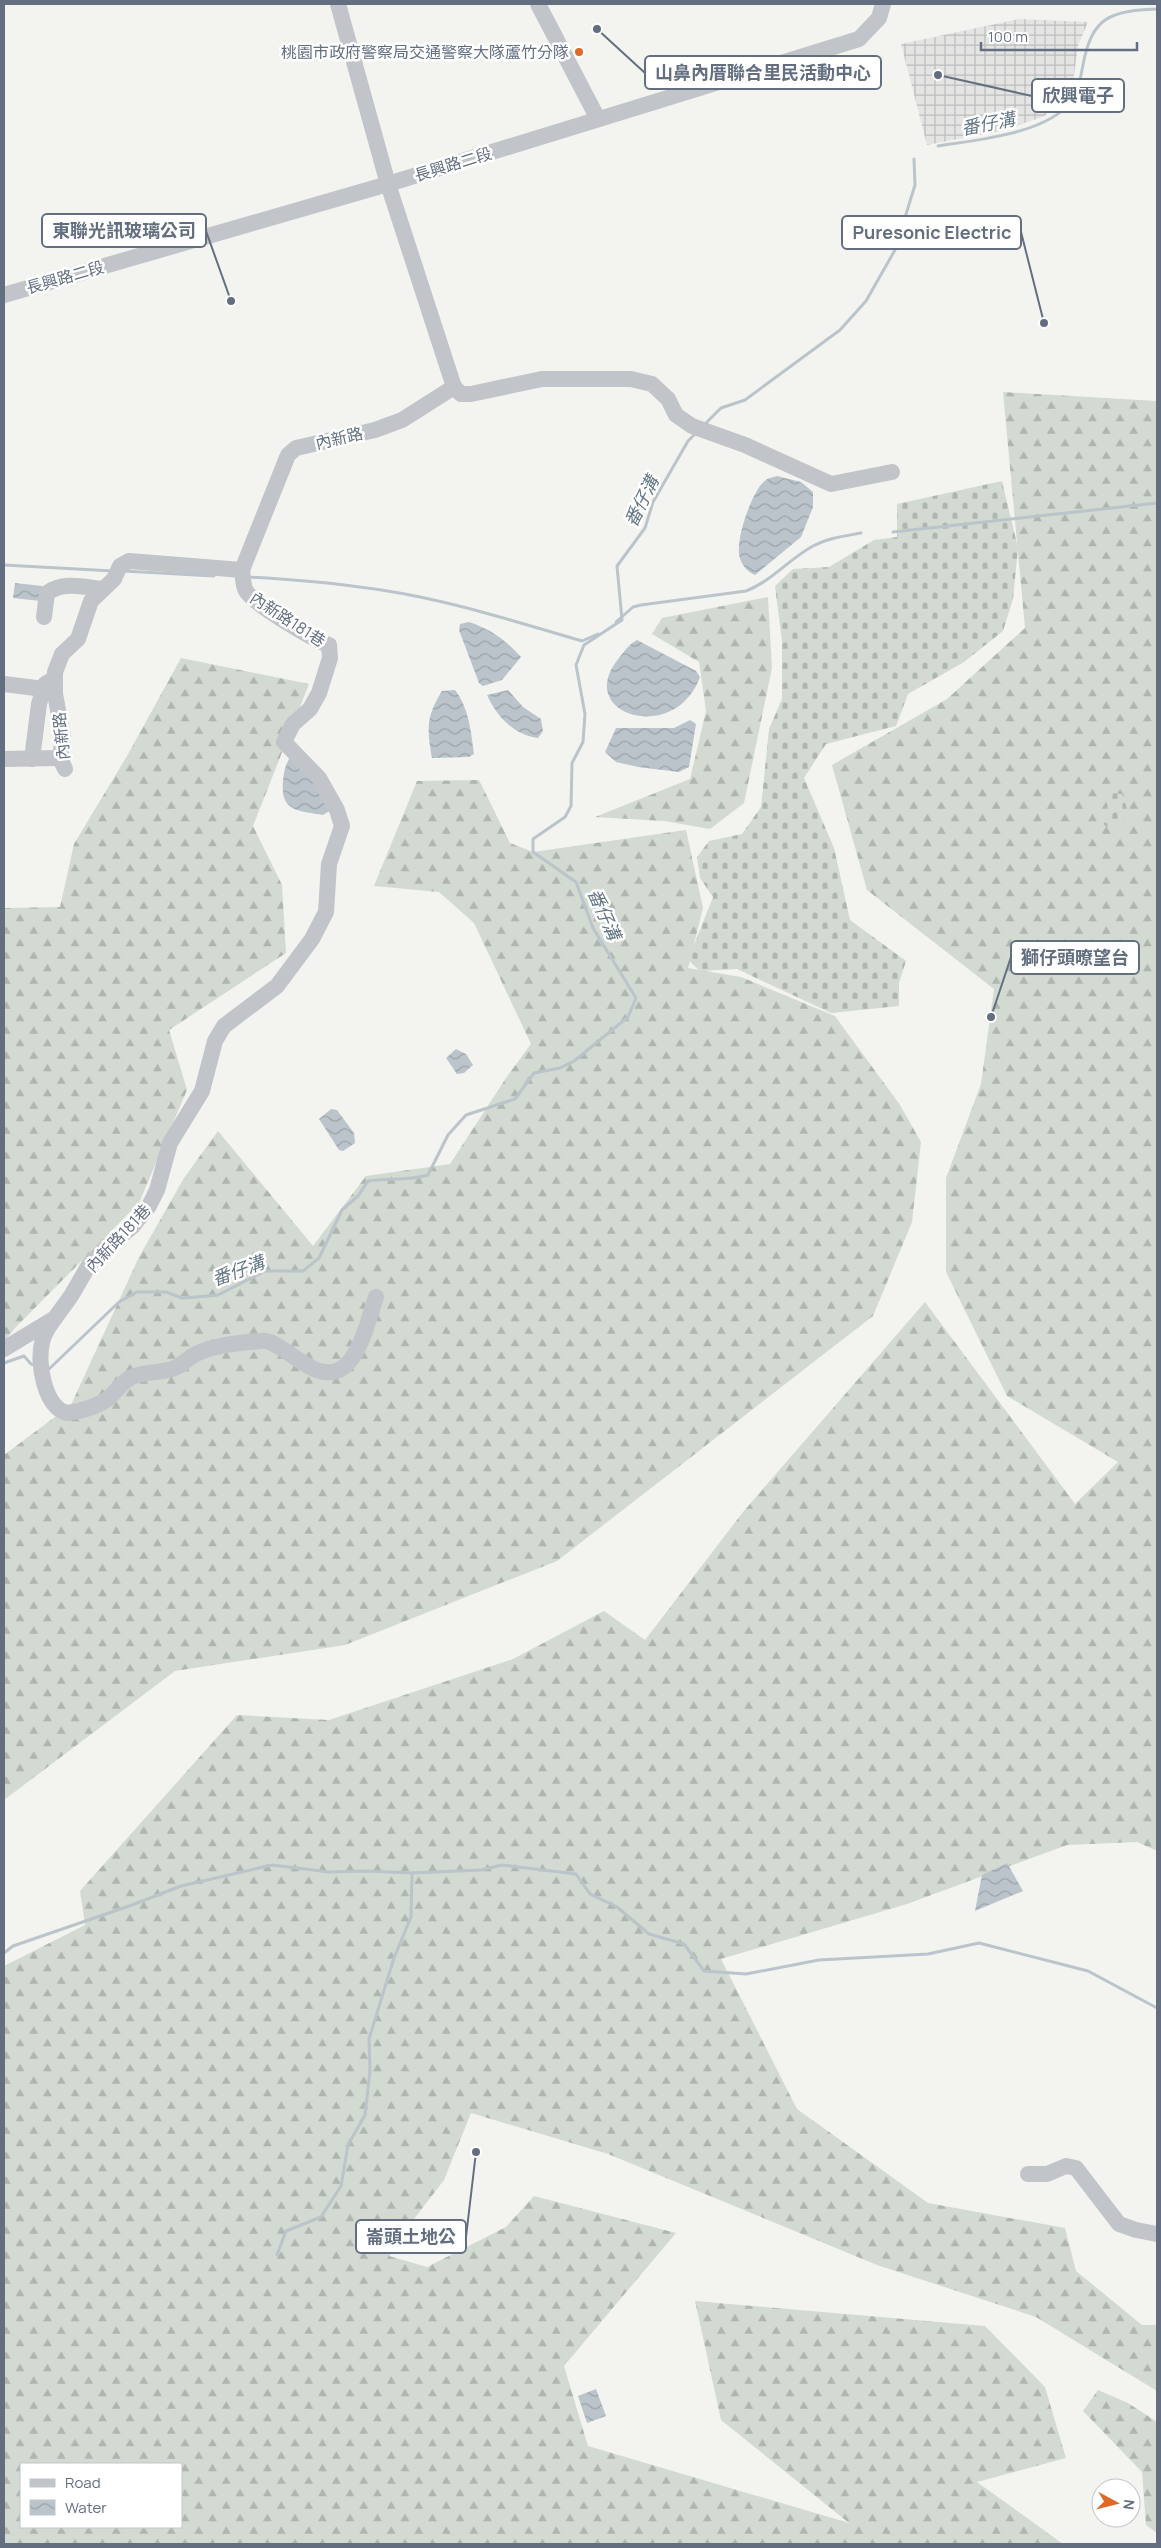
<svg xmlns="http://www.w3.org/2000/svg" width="1161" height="2548" font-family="Manrope,'Noto Sans TC',sans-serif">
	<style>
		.industrial { fill: url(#industrial-grid) }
		.forest { fill: url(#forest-firs); fill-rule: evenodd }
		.cemetery { fill: url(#cemetery-stones) }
		.water { fill: url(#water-waves) }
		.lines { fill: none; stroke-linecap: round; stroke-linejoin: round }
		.stream { stroke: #bac4ca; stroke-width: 3 }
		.minor { stroke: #c1c4c8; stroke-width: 16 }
		.poi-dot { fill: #dd6b26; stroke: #fff; stroke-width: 2 }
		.labels { text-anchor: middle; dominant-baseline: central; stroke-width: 5; stroke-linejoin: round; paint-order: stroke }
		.poi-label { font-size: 16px; fill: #636f80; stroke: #fff; text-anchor: end }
		.street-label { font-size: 16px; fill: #636f80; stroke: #fff }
		.water-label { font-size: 18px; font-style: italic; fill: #637785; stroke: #fff }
		.leader { fill: none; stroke: #636f80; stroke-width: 2 }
		.callout-dot { fill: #636f80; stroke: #fff; stroke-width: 2 }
		.callout { fill: #fff; stroke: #636f80; stroke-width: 2 }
		.callout-label { font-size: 18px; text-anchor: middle; font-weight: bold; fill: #636f80 }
	</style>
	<defs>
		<pattern id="industrial-grid" width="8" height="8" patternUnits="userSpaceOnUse" patternTransform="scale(1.25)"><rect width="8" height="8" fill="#e4e4e3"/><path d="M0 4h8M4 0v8" fill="none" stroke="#bcbdbd"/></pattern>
		<pattern id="forest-firs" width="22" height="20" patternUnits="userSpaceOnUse" patternTransform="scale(1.25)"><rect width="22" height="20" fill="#d3dad1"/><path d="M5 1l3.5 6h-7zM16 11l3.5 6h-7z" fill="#afb5af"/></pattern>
		<pattern id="cemetery-stones" width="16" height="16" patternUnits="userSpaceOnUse" patternTransform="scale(1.25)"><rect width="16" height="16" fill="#d3dad1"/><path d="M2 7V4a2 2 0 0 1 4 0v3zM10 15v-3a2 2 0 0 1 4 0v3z" fill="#afb5af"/></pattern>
		<pattern id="water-waves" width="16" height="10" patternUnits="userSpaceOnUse" patternTransform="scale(1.25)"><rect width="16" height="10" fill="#bac4ca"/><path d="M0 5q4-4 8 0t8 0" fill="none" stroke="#9ba3a9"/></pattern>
	</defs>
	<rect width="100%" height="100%" fill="#f3f4f0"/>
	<!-- industrial -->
	<polygon class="industrial" points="1019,19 1088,22 1078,46 1072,89 1063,101 1043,117 1000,131 927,145 901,44"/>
	<!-- forest -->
	<g class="forest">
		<path d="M1003,392L1157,401V1851L1137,1842L1067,1845L907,1904L721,1959L797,2109L928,2203L1065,2228L1076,2271L1142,2325H1157V2391L1036,2317L877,2265L608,2154L471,2113L444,2180L401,2236L389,2256L427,2267L506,2227L534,2196L676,2233L564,2366L588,2446L849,2523L721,2420L695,2301L985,2326L1045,2387L1066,2458L977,2482L1063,2544H4V1966L85,1925L80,1891L237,1715L329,1720L513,1659L604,1611L645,1640L743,1512L925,1302L1075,1504L1118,1462L1007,1396L946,1272V1178L981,1084L994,989L867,890L832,765L947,699L1025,628ZM21,2464H181V2527H21Z"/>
		<polygon points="768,597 772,668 744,803 710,829 664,821 595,817 690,779 706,711 699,662 652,634 662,618"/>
		<polygon points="181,658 309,684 253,826 282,885 286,953 169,1030 187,1090 139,1203 14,1329 4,1342 4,908 60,907 74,844 127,756"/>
		<polygon points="479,780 510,843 533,852 686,830 703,908 688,968 741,977 835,1016 900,1105 921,1142 912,1222 873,1316 557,1561 345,1645 175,1671 4,1800 4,1455 71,1405 139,1257 184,1178 218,1131 313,1246 366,1176 450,1164 506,1078 531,1044 474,923 439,892 374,886 417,781"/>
		<polygon points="1098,2390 1128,2403 1157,2422 1157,2533 1146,2525 1142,2472 1083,2411"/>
	</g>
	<!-- cemetery -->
	<g class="cemetery">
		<polygon points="1002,481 1018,548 1013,599 1003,631 964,662 908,694 896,726 826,744 804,778 834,848 850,920 906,961 899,983 899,1006 831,1013 737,969 700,971 688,960 713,897 700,878 697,857 709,841 742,834 761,807 769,729 782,699 782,641 775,586 793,569 829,567 874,540 897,537 897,504"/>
		<polygon points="1109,793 1122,794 1127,809 1123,823 1113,829 1105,826 1101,817"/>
	</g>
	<!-- water -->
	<g class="water">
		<path d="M777,476L801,482L813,492V507L801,537L755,575C748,572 742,566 740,558C734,543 752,489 766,480C768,478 774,477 777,476Z"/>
		<polygon points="15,583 42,586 41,601 13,598"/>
		<path d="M469,622C490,629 506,640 521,657L502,680L483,686L479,683L459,630L460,624Z"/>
		<path d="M637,640L696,671L700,677C675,745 577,715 616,662C623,653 628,645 637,640Z"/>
		<path d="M455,690C469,708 471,732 474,754L469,757L432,758C427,728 426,717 442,691Z"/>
		<path d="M508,690L523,707L541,719L543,731L538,738C514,735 497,717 487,695Z"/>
		<polygon points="690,720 696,724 689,767 679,772 638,767 616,762 605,752 616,728 674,728"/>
		<path d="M291,756L312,780L331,810L323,815C299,811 280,812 283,782C284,771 285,765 291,756Z"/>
		<polygon points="456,1049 466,1054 473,1065 464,1073 457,1074 446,1058"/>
		<polygon points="331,1109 337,1110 354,1133 355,1143 343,1151 339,1150 319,1119"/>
		<polygon points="1007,1863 1023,1891 975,1911 982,1875"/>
		<polygon points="596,2389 606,2416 587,2423 578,2396"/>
	</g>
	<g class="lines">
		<!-- stream -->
		<g class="stream">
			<path d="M938,146C975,140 1048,134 1071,101C1078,91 1081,77 1083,65C1092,16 1111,11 1157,9"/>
			<polyline points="705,424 721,408 745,400 840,330 866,301 895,250 915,185 914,159"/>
			<polyline points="893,532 1157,503"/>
			<polyline points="4,565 113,571"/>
			<polyline points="123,571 214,576"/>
			<path d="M248,577C315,581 382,587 447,603C493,614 537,628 582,641L598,634"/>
			<path d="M616,622L633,607L641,605L746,591C772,581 789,559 813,546C828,538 845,536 861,533"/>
			<polyline points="4,1363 24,1356 31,1364 35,1365"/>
			<path d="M46,1368L49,1369L119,1302L137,1292H166L182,1298L196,1297L218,1295L265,1271H303L319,1258L342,1210L358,1196L368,1181C389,1178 408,1181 428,1175L448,1135L466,1115L515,1099L534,1073L560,1068L574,1061L628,1017L636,998L593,928L576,882L533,852V839L565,817L571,806L572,763L583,742L585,714L576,665L584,645L622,620L617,566L645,528L653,502L688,441L695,434"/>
			<polyline points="4,1953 13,1946 132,1905 181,1886 272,1865 329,1872 367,1871 412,1873 481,1870 502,1865 576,1874 590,1894 617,1907 649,1934 684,1944 704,1971 746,1974 819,1960 928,1954 979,1943 1088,1971 1157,2008"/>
			<polyline points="277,2255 286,2231 321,2217 341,2186 348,2145 365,2115 370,2071 369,2039 394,1958 411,1917 412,1873"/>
		</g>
		<!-- minor -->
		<g class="minor">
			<polyline points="538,4 598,119"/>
			<polyline points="4,295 388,184 859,39 879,18 883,4"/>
			<polyline points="454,387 461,394 471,394 542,379 631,379 652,384 668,399 676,415 692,426 745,445 831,484 892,472"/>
			<path d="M44,617L47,593C64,581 83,587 102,589"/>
			<polyline points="4,684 44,689"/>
			<polyline points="4,759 60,758"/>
			<polyline points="32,759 39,704 45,684 55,678"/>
			<polyline points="65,769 60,758 63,737 55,694 55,672 62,654 78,639 91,601 114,579 120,566 129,561 242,570 288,455 296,448 375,430 402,420 454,387 388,184 338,4"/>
			<path d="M55,1318C50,1325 43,1334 42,1343C37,1362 44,1407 67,1413C81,1411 97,1407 109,1398C115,1392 121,1384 128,1379C139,1372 159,1373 172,1369C183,1366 188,1357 198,1353C217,1344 240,1343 261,1341C282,1338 311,1383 339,1370C360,1360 369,1317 376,1297"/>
			<path d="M4,1349L55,1318L71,1296L89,1265L105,1248L132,1227L149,1206L157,1190L170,1143L202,1091L215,1041L224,1026L277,986L312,939L326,912L329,864L342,826L337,810L319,778L284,742L293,724L310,709L319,693L330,658L329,645C315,640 250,603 245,589C243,584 243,576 242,570"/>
			<polyline points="1028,2174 1047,2174 1066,2166 1076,2168 1119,2224 1136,2230 1157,2234"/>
		</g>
	</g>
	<!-- markers -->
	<circle class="poi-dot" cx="579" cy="52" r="5"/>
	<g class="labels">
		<!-- poi labels -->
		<g class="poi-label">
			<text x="569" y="52">桃園市政府警察局交通警察大隊蘆竹分隊</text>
		</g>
		<!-- street labels -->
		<g class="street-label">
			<text transform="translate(453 164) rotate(-17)">長興路二段</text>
			<text transform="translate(65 277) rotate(-16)">長興路二段</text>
			<text transform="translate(339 438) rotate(-13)">內新路</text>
			<text transform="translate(288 619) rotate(33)">內新路181巷</text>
			<text transform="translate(61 736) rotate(-96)">內新路</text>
			<text transform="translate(118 1238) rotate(-47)">內新路181巷</text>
		</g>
		<!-- water labels -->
		<g class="water-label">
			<text transform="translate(988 123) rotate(-11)">番仔溝</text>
			<text transform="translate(641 501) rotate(-64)">番仔溝</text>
			<text transform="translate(605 914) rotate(66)">番仔溝</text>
			<text transform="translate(238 1270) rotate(-20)">番仔溝</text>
		</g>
	</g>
	<!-- callouts -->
	<path class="leader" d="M597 29L645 73M938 75L1032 96M231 301L206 231M1044 323L1021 232M991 1017L1011 957M476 2152L466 2237"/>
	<g class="callout-dot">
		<circle cx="597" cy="29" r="5"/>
		<circle cx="938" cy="75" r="5"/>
		<circle cx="231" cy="301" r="5"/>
		<circle cx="1044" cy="323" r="5"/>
		<circle cx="991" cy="1017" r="5"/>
		<circle cx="476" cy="2152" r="5"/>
	</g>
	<g class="callout">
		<rect x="645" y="56" width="236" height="33" rx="5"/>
		<rect x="1032" y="79" width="92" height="33" rx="5"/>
		<rect x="42" y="214" width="164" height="33" rx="5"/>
		<rect x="842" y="216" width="179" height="33" rx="5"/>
		<rect x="1011" y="941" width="128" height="33" rx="5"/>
		<rect x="356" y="2220" width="110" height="33" rx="5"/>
	</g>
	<g class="callout-label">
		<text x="763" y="79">山鼻內厝聯合里民活動中心</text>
		<text x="1078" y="102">欣興電子</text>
		<text x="124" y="237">東聯光訊玻璃公司</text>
		<text x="932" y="239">Puresonic Electric</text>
		<text x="1075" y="964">獅仔頭暸望台</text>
		<text x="411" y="2243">崙頭土地公</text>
	</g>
	<!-- border -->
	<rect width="1161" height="2548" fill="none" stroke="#636f80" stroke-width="10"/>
	<!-- legend -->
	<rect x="20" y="2463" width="162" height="65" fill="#ffffff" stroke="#c1c5cc"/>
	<rect x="30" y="2479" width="25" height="8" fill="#c1c4c8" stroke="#c1c5cc"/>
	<text x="65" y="2488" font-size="15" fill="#636f80">Road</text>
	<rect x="30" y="2500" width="25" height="15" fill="url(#water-waves)" stroke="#c1c5cc"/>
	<text x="65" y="2513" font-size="15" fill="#636f80">Water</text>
	<!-- north arrow -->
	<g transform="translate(1116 2503) rotate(97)"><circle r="24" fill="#ffffff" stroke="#c1c5cc"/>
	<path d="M0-4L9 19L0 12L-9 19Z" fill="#dd6b26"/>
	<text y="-8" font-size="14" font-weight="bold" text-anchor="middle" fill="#636f80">N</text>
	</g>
	<!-- scale -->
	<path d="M981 42v8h156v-8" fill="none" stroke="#636f80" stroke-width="2.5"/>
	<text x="988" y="42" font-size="15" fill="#636f80" stroke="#ffffff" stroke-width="4" paint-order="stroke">100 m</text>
</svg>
